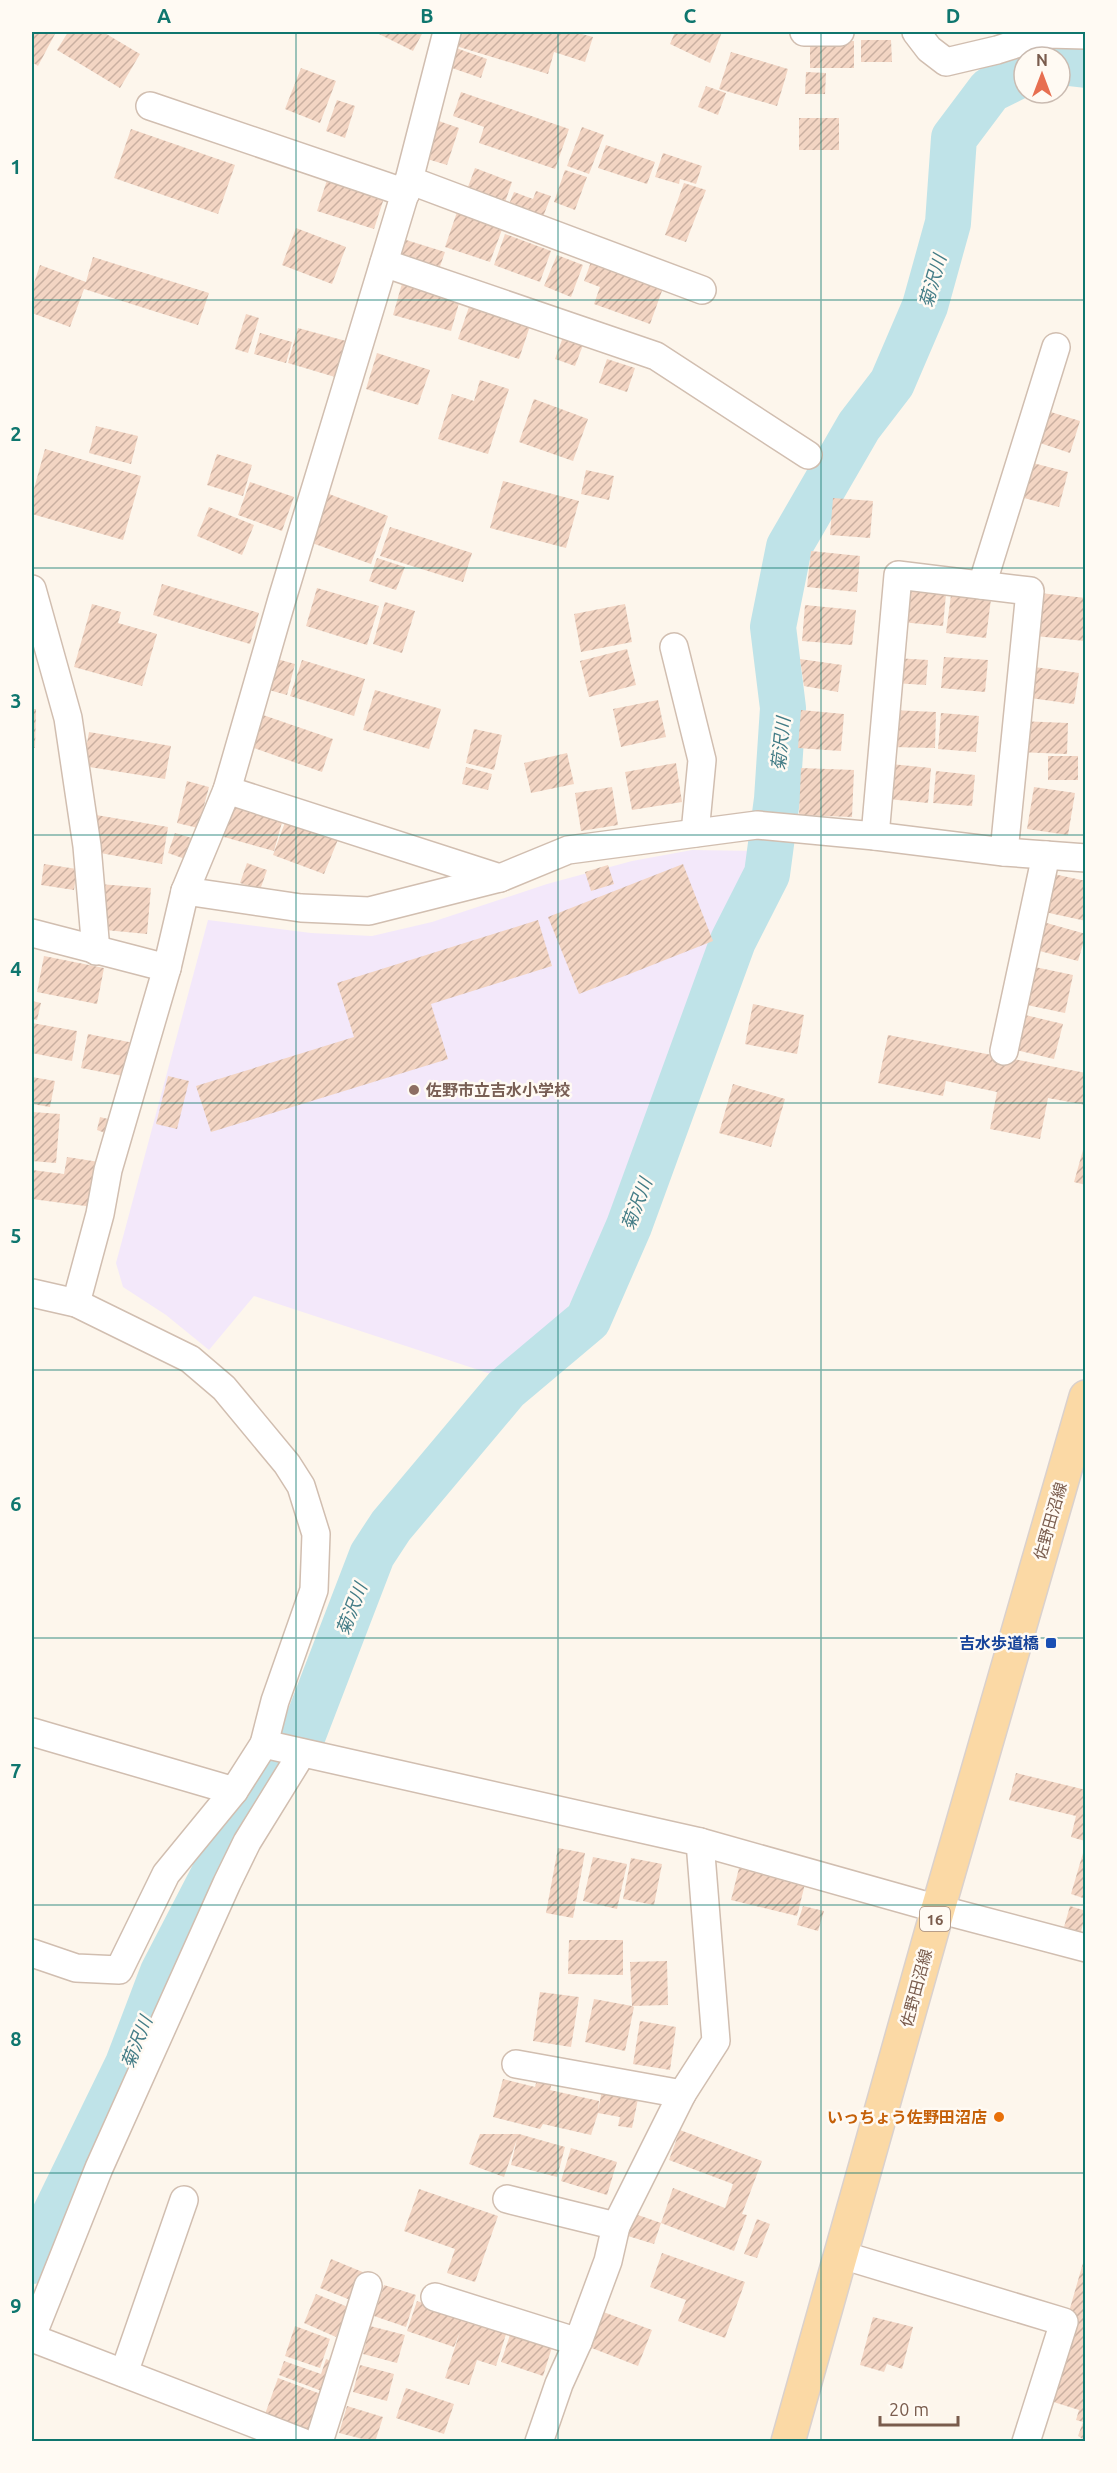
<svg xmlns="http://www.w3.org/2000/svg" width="1117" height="2473" font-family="Ubuntu,'Noto Sans JP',sans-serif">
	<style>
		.education { fill: #f3e8fa }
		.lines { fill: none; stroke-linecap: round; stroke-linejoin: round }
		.river { stroke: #bfe3e8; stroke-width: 46 }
		.building { fill: url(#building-hatch) }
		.minor-casing { stroke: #d1beb0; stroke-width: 30 }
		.major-casing { stroke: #dad1cd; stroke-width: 36 }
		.minor { stroke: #fff; stroke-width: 27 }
		.major { stroke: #fbd9a5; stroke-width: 33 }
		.grid { fill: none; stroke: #0f766e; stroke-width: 1.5; stroke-opacity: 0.55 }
		.education-dot { fill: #8d6e63; stroke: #fffaf3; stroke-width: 2 }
		.transit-dot { fill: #1a4fb4; stroke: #fffaf3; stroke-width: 2 }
		.food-dot { fill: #e8710a; stroke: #fffaf3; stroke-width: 2 }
		.labels { text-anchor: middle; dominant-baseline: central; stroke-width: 5; stroke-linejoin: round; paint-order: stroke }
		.shield { fill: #fffaf3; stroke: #a28b7f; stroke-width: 1.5 }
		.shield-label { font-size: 15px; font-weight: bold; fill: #7a5c4d }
		.education-label { font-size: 16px; font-weight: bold; fill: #785e54; stroke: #fffaf3; text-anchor: start }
		.street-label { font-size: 16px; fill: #7a5c4d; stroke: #fffaf3 }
		.transit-label { font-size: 16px; font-weight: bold; fill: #164399; stroke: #fffaf3; text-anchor: end }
		.food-label { font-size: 16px; font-weight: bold; fill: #c56008; stroke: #fffaf3; text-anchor: end }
		.water-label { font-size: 18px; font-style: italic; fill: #437c86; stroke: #fffaf3 }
		.neatline { fill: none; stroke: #0f766e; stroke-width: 2 }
		.grid-label { font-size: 20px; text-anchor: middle; font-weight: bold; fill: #0f766e }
	</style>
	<defs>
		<pattern id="building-hatch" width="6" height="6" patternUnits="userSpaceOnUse" patternTransform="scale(1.5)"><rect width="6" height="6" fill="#f3d5c3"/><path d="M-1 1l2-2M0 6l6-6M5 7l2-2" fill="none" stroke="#cab0a1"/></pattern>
	</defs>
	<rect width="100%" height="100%" fill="#fdf6ec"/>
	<!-- education -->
	<polygon class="education" points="692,850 758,851 607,1244 566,1310 497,1376 254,1296 209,1350 166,1315 123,1287 116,1263 208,920 311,933 372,936 432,922 547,884 632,861"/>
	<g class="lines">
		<!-- river -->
		<g class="river">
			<polyline points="1060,62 1086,65"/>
			<polyline points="32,2261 128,2064 163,1972 217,1868 262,1789 299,1745 372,1555 391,1526 506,1389 588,1320 629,1226 733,941 767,874 777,799 783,708 773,627 789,547 859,426 892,383 925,306 948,223 954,138 990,90 1024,73"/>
		</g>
	</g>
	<!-- building -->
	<g class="building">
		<polygon points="32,32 56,32 38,66 32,62"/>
		<polygon points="68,32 103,32 140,54 120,88 57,50"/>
		<polygon points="375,32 423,32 413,51"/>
		<polygon points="460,32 574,32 593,37 585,62 554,52 548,74 456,46"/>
		<polygon points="675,32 722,32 710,63 670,44"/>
		<polygon points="861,40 891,40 892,62 861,62"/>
		<rect x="810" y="41" width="44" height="27"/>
		<polygon points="456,48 487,59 481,78 449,67"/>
		<polygon points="731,52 788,69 777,106 719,89"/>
		<polygon points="301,68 336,81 320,123 285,109"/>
		<polygon points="806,72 826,73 825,94 805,94"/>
		<polygon points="706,86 726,93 718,115 698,107"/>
		<polygon points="461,92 569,129 555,169 479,143 484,127 453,116"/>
		<polygon points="337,100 355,106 345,138 326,131"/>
		<rect x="799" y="118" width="40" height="32"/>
		<polygon points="436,120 459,128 447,165 424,158"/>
		<polygon points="582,127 604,135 589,174 567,166"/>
		<polygon points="131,129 235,165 218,214 114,178"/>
		<polygon points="606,145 655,162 647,184 598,168"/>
		<polygon points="663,153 702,166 696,184 680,179 679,184 655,177"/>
		<polygon points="475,168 512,182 503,208 465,195"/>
		<polygon points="565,170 587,177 575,210 554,202"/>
		<polygon points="328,177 385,195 374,229 317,211"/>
		<polygon points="684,183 706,190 686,242 665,235"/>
		<polygon points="536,191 551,196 541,222 507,209 514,192 533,199"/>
		<polygon points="457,212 503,227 490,262 445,247"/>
		<polygon points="296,228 346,247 332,284 282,265"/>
		<polygon points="505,234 551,251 540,282 494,265"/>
		<polygon points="403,239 445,252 438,272 396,258"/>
		<polygon points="557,255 583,265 571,297 544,286"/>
		<polygon points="93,257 209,293 198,325 84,289 70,327 32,313 32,289 40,265 86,282"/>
		<polygon points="591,262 663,288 650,324 594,304 600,287 584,281"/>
		<polygon points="403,280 461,296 451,331 393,315"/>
		<polygon points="471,301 532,320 519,359 458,339"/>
		<polygon points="246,314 259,318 248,353 235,349"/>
		<polygon points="298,328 346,341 335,377 288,363"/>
		<polygon points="260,333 292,342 286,363 254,354"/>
		<polygon points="563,337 583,345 575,366 555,359"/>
		<polygon points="377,353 430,370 418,405 366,389"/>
		<polygon points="607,359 635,368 627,392 599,383"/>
		<polygon points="480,380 509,389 488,454 438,439 452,394 474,401"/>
		<polygon points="534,399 588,419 573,461 519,442"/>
		<polygon points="1041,409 1080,421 1070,453 1031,440"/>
		<polygon points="96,426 138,436 131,464 89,453"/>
		<polygon points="45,449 141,476 123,540 32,514 32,496"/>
		<polygon points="217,454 252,465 243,496 207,485"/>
		<polygon points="1025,461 1068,472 1059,507 1016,496"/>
		<polygon points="586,470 614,476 609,500 581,494"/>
		<polygon points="503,481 579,501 566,548 490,528"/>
		<polygon points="250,482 294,497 282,531 238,515"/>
		<polygon points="329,494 388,516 371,564 312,543"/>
		<polygon points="833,498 873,501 870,538 830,535"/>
		<polygon points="209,507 254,525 242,555 197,536"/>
		<polygon points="390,527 472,553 463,582 380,556"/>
		<polygon points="811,551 860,556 857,592 807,587"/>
		<polygon points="377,558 405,567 396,590 369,581"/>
		<polygon points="162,584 259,613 250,644 153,615"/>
		<polygon points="317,588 379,606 367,645 306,626"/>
		<polygon points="904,590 946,594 943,626 901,622"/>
		<polygon points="1040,593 1086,598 1085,641 1035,636"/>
		<polygon points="951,595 991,599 986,638 946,633"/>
		<polygon points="385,602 415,611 402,653 373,644"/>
		<polygon points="92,604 121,612 118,623 157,634 142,686 74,667"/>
		<polygon points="625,604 632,642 581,652 574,614"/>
		<polygon points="805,605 856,610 852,645 802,641"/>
		<polygon points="627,649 636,685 589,697 580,661"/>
		<polygon points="944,657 988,660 985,692 941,688"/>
		<polygon points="895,658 928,660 926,685 894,683"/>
		<polygon points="277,659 295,664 287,695 269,690"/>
		<polygon points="800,659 842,665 838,692 804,686"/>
		<polygon points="302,660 365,679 354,716 290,696"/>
		<polygon points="1034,667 1079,673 1074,704 1030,698"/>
		<polygon points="375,690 441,709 429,749 363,730"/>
		<polygon points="658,700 666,737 621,747 613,709"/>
		<polygon points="32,709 36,709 35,748 32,748"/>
		<polygon points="801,710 844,714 841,751 798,748"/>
		<polygon points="892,710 936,712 935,748 891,747"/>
		<polygon points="941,713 979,716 976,752 938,749"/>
		<polygon points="263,715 333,739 322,772 251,747"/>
		<polygon points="1019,721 1068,723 1067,754 1017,752"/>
		<polygon points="474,729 502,735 494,770 466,763"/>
		<polygon points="89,732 171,746 165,779 83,766"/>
		<polygon points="567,753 574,784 531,793 524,763"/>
		<rect x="1048" y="756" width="30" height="24"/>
		<polygon points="676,763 682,802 632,810 625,772"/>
		<polygon points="891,764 931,768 928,803 888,799"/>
		<polygon points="466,767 492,774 488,790 462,784"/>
		<polygon points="801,768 854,770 852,817 799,815"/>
		<polygon points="936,771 975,775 972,806 933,803"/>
		<polygon points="187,781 209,787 198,828 177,823"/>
		<polygon points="612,787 618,825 581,831 575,793"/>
		<polygon points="1034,787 1075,793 1068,835 1027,829"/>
		<polygon points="234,800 284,815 274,851 224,837"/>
		<polygon points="96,815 168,827 162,864 89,851"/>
		<polygon points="287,817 339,837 324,874 273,855"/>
		<polygon points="175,833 195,839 188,860 168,853"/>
		<polygon points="247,863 267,870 260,890 240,883"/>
		<polygon points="44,864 77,869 74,890 41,885"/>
		<polygon points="683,864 713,941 579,994 548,917"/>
		<polygon points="608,865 614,884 591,891 585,872"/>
		<polygon points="1049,873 1086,881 1086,921 1040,911"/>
		<polygon points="99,884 151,888 147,934 95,929"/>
		<polygon points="538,920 552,966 431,1004 448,1059 211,1132 196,1086 354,1037 337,983"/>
		<polygon points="1043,922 1086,934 1078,961 1036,950"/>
		<polygon points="44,956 104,968 97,1004 37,992"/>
		<polygon points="1030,966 1073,975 1065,1013 1022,1004"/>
		<polygon points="32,1001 41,1003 37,1020 32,1019"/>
		<polygon points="753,1004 804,1015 797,1054 745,1044"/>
		<polygon points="1021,1014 1063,1024 1054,1059 1012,1049"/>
		<polygon points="32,1023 77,1031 72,1061 32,1053"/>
		<polygon points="88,1034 134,1043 128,1077 81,1068"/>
		<polygon points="888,1035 1086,1073 1086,1105 1048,1098 1040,1139 990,1129 997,1092 946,1081 943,1096 878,1083"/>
		<polygon points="168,1076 189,1081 177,1129 156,1124"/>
		<polygon points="32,1077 55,1081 50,1107 32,1104"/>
		<polygon points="733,1084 785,1099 771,1147 719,1133"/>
		<polygon points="32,1112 60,1114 56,1163 32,1161"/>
		<polygon points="100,1117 112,1120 108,1134 97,1130"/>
		<polygon points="1085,1143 1086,1143 1086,1185 1074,1182"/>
		<polygon points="67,1157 99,1162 93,1207 32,1199 32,1170 64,1174"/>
		<polygon points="1016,1773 1086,1790 1085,1841 1071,1837 1076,1816 1009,1800"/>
		<polygon points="558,1848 585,1853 573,1918 546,1913"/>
		<polygon points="1083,1853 1086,1854 1086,1899 1071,1894"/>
		<polygon points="593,1857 627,1864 617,1909 583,1901"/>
		<polygon points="631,1858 662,1864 654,1905 623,1899"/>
		<polygon points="739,1868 805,1884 797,1916 731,1900"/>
		<polygon points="803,1906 824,1911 818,1931 797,1925"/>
		<polygon points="1070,1906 1086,1911 1081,1932 1064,1927"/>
		<polygon points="569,1940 623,1940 623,1975 568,1974"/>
		<polygon points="667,1961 668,2005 632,2006 634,2007 625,2051 585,2042 594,1999 632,2006 630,1962"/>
		<polygon points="540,1992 579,1997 571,2047 533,2041"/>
		<polygon points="640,2021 676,2027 670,2070 633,2064"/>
		<polygon points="538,2075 553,2079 550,2090 599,2101 598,2111 603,2085 638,2099 632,2128 618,2126 620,2117 598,2113 591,2135 543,2124 540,2129 493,2117 503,2079 535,2087"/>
		<polygon points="680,2130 762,2161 742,2214 747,2215 734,2251 661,2223 673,2188 725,2208 733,2184 669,2160"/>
		<polygon points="480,2134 519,2134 565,2147 557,2177 511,2165 517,2139 504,2177 469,2164"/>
		<polygon points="571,2148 617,2162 607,2195 561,2181"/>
		<polygon points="419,2189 498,2216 475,2282 447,2273 455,2249 404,2231"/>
		<polygon points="635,2214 661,2223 654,2244 628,2236"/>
		<polygon points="757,2219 770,2224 757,2258 744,2254"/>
		<polygon points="662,2253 745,2282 725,2338 678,2321 686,2300 650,2287"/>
		<polygon points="1085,2256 1086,2256 1086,2441 1078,2436 1083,2422 1076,2420 1079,2410 1044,2399"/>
		<polygon points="331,2259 365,2273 353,2301 320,2288"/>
		<polygon points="384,2285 416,2295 406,2327 374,2316"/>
		<polygon points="316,2294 348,2307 336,2337 304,2323"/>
		<polygon points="417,2301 507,2331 496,2366 477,2360 469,2385 445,2378 460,2332 454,2347 407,2331"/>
		<polygon points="598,2310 652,2330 638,2366 584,2345"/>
		<polygon points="873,2317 913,2327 902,2369 887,2364 884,2372 860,2365"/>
		<polygon points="295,2326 330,2339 320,2368 285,2356"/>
		<polygon points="370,2326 405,2335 397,2363 363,2354"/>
		<polygon points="511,2332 553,2344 543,2376 501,2362"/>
		<polygon points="326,2359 337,2363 327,2393 279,2375 284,2361 321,2374"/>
		<polygon points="360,2365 394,2374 387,2401 353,2392"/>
		<polygon points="278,2378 326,2396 312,2435 264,2417"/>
		<polygon points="406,2388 454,2404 444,2434 396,2418"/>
		<polygon points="347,2406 383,2417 375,2442 339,2433"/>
	</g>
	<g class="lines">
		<defs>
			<g id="minor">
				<polyline points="804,32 840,32"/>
				<polyline points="916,32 929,49 946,62 997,50 1047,34 1086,35"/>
				<polyline points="150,106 406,193"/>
				<polyline points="409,180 702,290"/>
				<polyline points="384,263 656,356 808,455"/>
				<polyline points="982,585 1056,347"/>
				<polyline points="32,589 68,718 87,846 96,951"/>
				<polyline points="674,647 702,760 695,833"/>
				<polyline points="227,790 500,878"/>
				<polyline points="875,836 898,575 1030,591 1004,852"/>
				<polyline points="185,891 301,908 369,911 500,878 568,850 757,825 875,836 1004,852 1086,858"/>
				<polyline points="32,933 167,968"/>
				<polyline points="1004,1051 1046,855"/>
				<polyline points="32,1293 76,1303 190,1359 224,1388 287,1464 301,1486 316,1534 314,1590 275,1701 264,1744 234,1791 166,1874 119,1970 76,1968 32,1953"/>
				<polyline points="76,1303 100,1214 108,1170 167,968 185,891 227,790 282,599 409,180 447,32"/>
				<polyline points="32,1732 234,1791"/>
				<polyline points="264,1744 700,1842 938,1909 1086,1948"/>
				<polyline points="516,2064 682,2094"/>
				<polyline points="507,2199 616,2226"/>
				<polyline points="842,2255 1064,2322 1026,2442"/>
				<polyline points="435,2297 578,2342"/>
				<polyline points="32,2336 99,2168 227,1883 247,1842 302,1753"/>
				<polyline points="32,2338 302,2442"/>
				<polyline points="124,2373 184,2200"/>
				<polyline points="319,2442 368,2286"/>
				<polyline points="539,2442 559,2384 578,2342 608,2261 616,2226 682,2094 716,2041 700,1842"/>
			</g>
			<polyline id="major" points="788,2442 938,1909 1086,1397"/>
		</defs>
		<!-- minor casing -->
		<use href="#minor" class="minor-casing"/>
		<!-- major casing -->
		<use href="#major" class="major-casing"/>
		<!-- minor -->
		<use href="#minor" class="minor"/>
		<!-- major -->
		<use href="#major" class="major"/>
	</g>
	<!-- grid -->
	<path class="grid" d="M296,32V2442M558,32V2442M821,32V2442M32,300H1086M32,568H1086M32,835H1086M32,1103H1086M32,1370H1086M32,1638H1086M32,1905H1086M32,2173H1086"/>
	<!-- markers -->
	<circle class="education-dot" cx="414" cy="1090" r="6"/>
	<rect class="transit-dot" x="1045" y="1637" width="12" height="12" rx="3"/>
	<circle class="food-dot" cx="999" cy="2117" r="6"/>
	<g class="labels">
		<!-- shield labels -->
		<rect class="shield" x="920" y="1907" width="30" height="24" rx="4.5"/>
		<g class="shield-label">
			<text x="935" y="1919">16</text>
		</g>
		<!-- education labels -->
		<g class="education-label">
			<text x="426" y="1090">佐野市立吉水小学校</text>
		</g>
		<!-- street labels -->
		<g class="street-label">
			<text transform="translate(1050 1521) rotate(-74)">佐野田沼線</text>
			<text transform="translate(916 1988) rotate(-75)">佐野田沼線</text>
		</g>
		<!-- transit labels -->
		<g class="transit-label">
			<text x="1039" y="1643">吉水歩道橋</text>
		</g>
		<!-- food labels -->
		<g class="food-label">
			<text x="987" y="2117">いっちょう佐野田沼店</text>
		</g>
		<!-- water labels -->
		<g class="water-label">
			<text transform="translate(932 281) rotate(-74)">菊沢川</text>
			<text transform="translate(780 744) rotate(-84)">菊沢川</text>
			<text transform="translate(636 1204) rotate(-69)">菊沢川</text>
			<text transform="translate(351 1609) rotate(-69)">菊沢川</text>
			<text transform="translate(136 2042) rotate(-68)">菊沢川</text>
		</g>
	</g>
	<!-- border -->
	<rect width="1117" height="2473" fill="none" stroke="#fffaf3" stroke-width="66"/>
	<!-- north arrow -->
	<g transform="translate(1042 75)"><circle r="28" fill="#fffaf3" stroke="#cabbb1" stroke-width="1.5"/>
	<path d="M0-4.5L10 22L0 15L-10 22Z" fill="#e76f51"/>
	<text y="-9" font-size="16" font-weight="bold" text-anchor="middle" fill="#7a5c4d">N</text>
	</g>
	<!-- scale -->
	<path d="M880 2416v9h78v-9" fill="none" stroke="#7a5c4d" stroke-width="3"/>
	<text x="889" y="2416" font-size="18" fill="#7a5c4d" stroke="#fffaf3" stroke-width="4.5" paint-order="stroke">20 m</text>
	<rect x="33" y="33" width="1051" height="2407" class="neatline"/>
	<g class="grid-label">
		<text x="164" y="23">A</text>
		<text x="427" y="23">B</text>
		<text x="690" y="23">C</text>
		<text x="953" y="23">D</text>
		<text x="16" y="174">1</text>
		<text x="16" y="441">2</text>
		<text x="16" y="708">3</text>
		<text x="16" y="976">4</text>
		<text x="16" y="1243">5</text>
		<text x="16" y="1511">6</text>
		<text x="16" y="1778">7</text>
		<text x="16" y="2046">8</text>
		<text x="16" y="2313">9</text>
	</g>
</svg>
